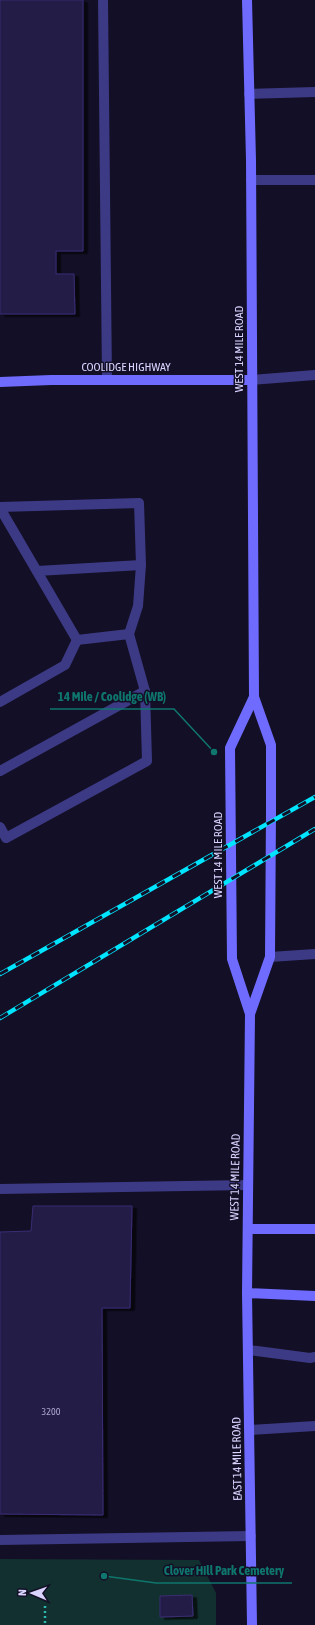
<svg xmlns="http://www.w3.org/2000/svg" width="315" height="1625" font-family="'Asap Condensed',sans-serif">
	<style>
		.green { fill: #12302f }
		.building { fill: #241b47; stroke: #3b2d73; filter: url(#shadow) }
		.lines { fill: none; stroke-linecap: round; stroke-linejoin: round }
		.path { stroke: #2fb8b0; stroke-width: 2.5; stroke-dasharray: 2 3; stroke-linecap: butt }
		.service { stroke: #3d3a85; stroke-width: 10 }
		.secondary { stroke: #6f6bff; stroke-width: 10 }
		.rail-casing { stroke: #00e5ff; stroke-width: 4.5 }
		.rail { stroke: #130f26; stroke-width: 3; stroke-dasharray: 9; stroke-linecap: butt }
		.labels { text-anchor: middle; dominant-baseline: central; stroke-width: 3; stroke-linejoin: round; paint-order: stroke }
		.number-label { font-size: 10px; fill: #aca6d1 }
		.street-label { font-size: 12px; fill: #d9d4ff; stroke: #130f26 }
		.leader { fill: none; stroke: #0f766e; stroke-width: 1.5 }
		.callout-dot { fill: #0f766e; stroke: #130f26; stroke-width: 1.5 }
		.callout-label { font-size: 13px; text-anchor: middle; font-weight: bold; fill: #0f766e; stroke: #130f26; stroke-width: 3; stroke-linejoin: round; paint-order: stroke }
	</style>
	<defs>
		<filter id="shadow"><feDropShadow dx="4.5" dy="2.5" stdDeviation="0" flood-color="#0009"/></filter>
	</defs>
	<rect width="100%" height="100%" fill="#130f26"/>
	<!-- green -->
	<polygon class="green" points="0,1559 199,1560 216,1593 216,1625 0,1625"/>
	<!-- building -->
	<g class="building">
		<polygon points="0,0 83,0 83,251 56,251 56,274 74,274 75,314 0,314"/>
		<polygon points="33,1206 132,1206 130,1308 102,1308 103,1515 0,1514 0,1232 31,1231"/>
		<polygon points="192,1595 193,1616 160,1617 160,1596"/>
	</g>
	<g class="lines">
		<!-- path -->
		<polyline class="path" points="45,1606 45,1625"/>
		<!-- service -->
		<g class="service">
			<polyline points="103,0 107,380"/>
			<polyline points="249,94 315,92"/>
			<polyline points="251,180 315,180"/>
			<polyline points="252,380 315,375"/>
			<polyline points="0,507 139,503 141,565 138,606 129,634 145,691 147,761 6,838 0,827"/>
			<polyline points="0,508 77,640"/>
			<polyline points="37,571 141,565"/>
			<polyline points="77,640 129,634"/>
			<polyline points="0,702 65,665 77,640"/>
			<polyline points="0,771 145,691"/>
			<polyline points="270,957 315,954"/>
			<polyline points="0,1189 248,1185"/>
			<polyline points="249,1350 310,1358 315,1357"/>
			<polyline points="250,1430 315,1426"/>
			<polyline points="0,1540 251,1536"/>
		</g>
		<!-- secondary -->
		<g class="secondary">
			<polyline points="247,0 251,160 254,697 271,745 271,812 270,957 250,1014 247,1293 252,1625"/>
			<polyline points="0,382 51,380 252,380"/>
			<polyline points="250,1014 232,959 230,748 254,697"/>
			<polyline points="248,1229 315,1229"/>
			<polyline points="247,1293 315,1296"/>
		</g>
		<defs>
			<g id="rail">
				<polyline points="0,974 315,797"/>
				<polyline points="0,1018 315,829"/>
			</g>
		</defs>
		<!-- rail casing -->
		<use href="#rail" class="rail-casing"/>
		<!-- rail -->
		<use href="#rail" class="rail"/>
	</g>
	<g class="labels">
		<!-- number labels -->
		<g class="number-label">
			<text x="51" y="1411">3200</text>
		</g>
		<!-- street labels -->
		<g class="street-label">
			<text transform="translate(239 349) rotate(-90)">WEST 14 MILE ROAD</text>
			<text x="126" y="367">COOLIDGE HIGHWAY</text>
			<text transform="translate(218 855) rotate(-90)">WEST 14 MILE ROAD</text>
			<text transform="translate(235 1177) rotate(-89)">WEST 14 MILE ROAD</text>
			<text transform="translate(237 1459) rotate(-91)">EAST 14 MILE ROAD</text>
		</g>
	</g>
	<!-- callouts -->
	<path class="leader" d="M214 752L174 709H50M104 1576L156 1583H292"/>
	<g class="callout-dot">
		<circle cx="214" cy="752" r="4"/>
		<circle cx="104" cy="1576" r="4"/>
	</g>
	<g class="callout-label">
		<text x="112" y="701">14 Mile / Coolidge (WB)</text>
		<text x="224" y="1575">Clover Hill Park Cemetery</text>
	</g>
	<!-- north arrow -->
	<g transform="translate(32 1593) rotate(272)" stroke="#130f26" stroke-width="3" paint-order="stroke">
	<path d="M0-3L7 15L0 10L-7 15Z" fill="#d9d4ff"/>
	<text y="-6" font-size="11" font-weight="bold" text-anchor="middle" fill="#d9d4ff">N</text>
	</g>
</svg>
